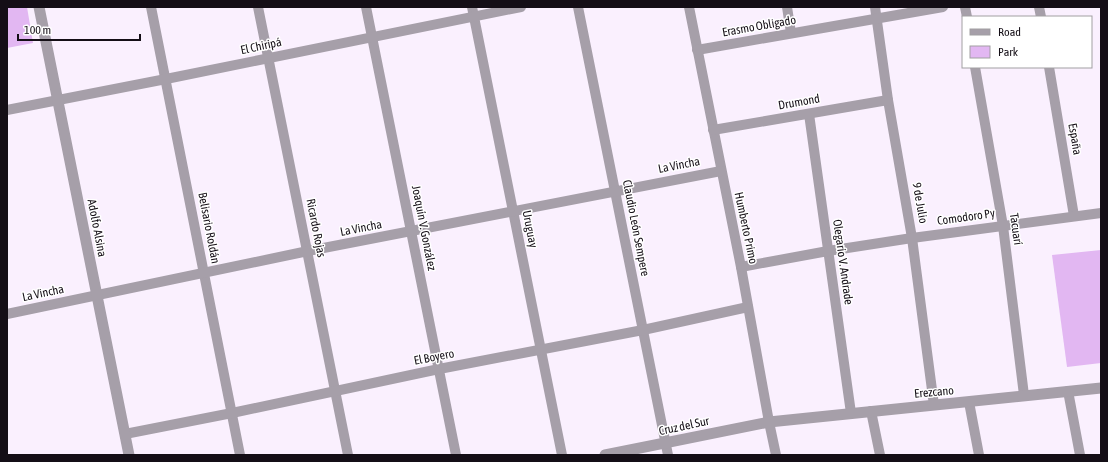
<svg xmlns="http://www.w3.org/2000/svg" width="1108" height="462" font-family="'Asap Condensed',sans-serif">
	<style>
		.green { fill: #e2b7f2 }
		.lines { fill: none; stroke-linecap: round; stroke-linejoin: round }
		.minor { stroke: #a69fa9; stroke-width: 10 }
		.tertiary { stroke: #a69fa9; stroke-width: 11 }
		.labels { text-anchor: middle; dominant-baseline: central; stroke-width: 3; stroke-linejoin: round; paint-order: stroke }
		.street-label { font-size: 12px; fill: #140e16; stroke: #fff }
	</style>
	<rect width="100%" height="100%" fill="#faf0fe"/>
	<!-- green -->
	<g class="green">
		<polygon points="7,7 27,7 33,43 7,48"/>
		<polygon points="1101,250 1101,363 1067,367 1052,255"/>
	</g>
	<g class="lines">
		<!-- minor -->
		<g class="minor">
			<polyline points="151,7 240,455"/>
			<polyline points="258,7 348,455"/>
			<polyline points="366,7 456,455"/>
			<polyline points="472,7 562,455"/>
			<polyline points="578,7 668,455"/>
			<polyline points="689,7 741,267 769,422 776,455"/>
			<polyline points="787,7 791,33"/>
			<polyline points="875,7 888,100 912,238 934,405"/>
			<polyline points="965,7 967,17"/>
			<polyline points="1039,7 1041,17"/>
			<polyline points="697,50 943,7"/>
			<polyline points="975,67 1003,226 1024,395"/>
			<polyline points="1049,67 1074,216"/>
			<polyline points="7,110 166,79 521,7"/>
			<polyline points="809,114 851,413"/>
			<polyline points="713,130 888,100"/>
			<polyline points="741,267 828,251 912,238 1101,213"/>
			<polyline points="7,314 308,251 721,171"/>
			<polyline points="1068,391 1080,455"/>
			<polyline points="969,402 979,455"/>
			<polyline points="871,411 880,455"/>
			<polyline points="125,434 232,413 439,369 643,330 748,307"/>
		</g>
		<!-- tertiary -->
		<g class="tertiary">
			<polyline points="39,7 129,455"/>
			<polyline points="605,455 769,422 1101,388"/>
		</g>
	</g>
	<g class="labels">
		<!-- street labels -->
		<g class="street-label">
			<text transform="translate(759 26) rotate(-10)">Erasmo Obligado</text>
			<text transform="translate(261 46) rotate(-12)">El Chiripá</text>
			<text transform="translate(799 102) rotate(-10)">Drumond</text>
			<text transform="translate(1075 139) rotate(80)">España</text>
			<text transform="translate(679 165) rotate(-11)">La Vincha</text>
			<text transform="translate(920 203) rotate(80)">9 de Julio</text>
			<text transform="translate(966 217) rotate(-8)">Comodoro Py</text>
			<text transform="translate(97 228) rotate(79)">Adolfo Alsina</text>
			<text transform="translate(209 228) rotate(79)">Belisario Roldán</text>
			<text transform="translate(316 228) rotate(79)">Ricardo Rojas</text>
			<text transform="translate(361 228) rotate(-11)">La Vincha</text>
			<text transform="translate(424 228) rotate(79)">Joaquín V. González</text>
			<text transform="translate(636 228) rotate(79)">Claudio León Sempere</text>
			<text transform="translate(746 228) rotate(78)">Humberto Primo</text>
			<text transform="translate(530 229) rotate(79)">Uruguay</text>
			<text transform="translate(1016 229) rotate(82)">Tacuarí</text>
			<text transform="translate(843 262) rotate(82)">Olegario V. Andrade</text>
			<text transform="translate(43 293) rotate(-12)">La Vincha</text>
			<text transform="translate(434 357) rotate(-11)">El Boyero</text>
			<text transform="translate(934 392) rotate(-5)">Erezcano</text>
			<text transform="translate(684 426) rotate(-12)">Cruz del Sur</text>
		</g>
	</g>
	<!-- border -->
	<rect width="1108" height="462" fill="none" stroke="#140e16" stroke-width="16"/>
	<!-- legend -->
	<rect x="962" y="16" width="130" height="52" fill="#ffffff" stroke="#a19fa2"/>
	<rect x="970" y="29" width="20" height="6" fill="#a69fa9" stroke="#a19fa2"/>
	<text x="998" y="36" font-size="12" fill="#140e16">Road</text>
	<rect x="970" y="46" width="20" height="12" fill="#e2b7f2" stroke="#a19fa2"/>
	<text x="998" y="56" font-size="12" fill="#140e16">Park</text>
	<!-- scale -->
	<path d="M18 34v6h122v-6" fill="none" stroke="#140e16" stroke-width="2"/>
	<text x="24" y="34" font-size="12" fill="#140e16" stroke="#ffffff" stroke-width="3" paint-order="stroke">100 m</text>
</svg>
